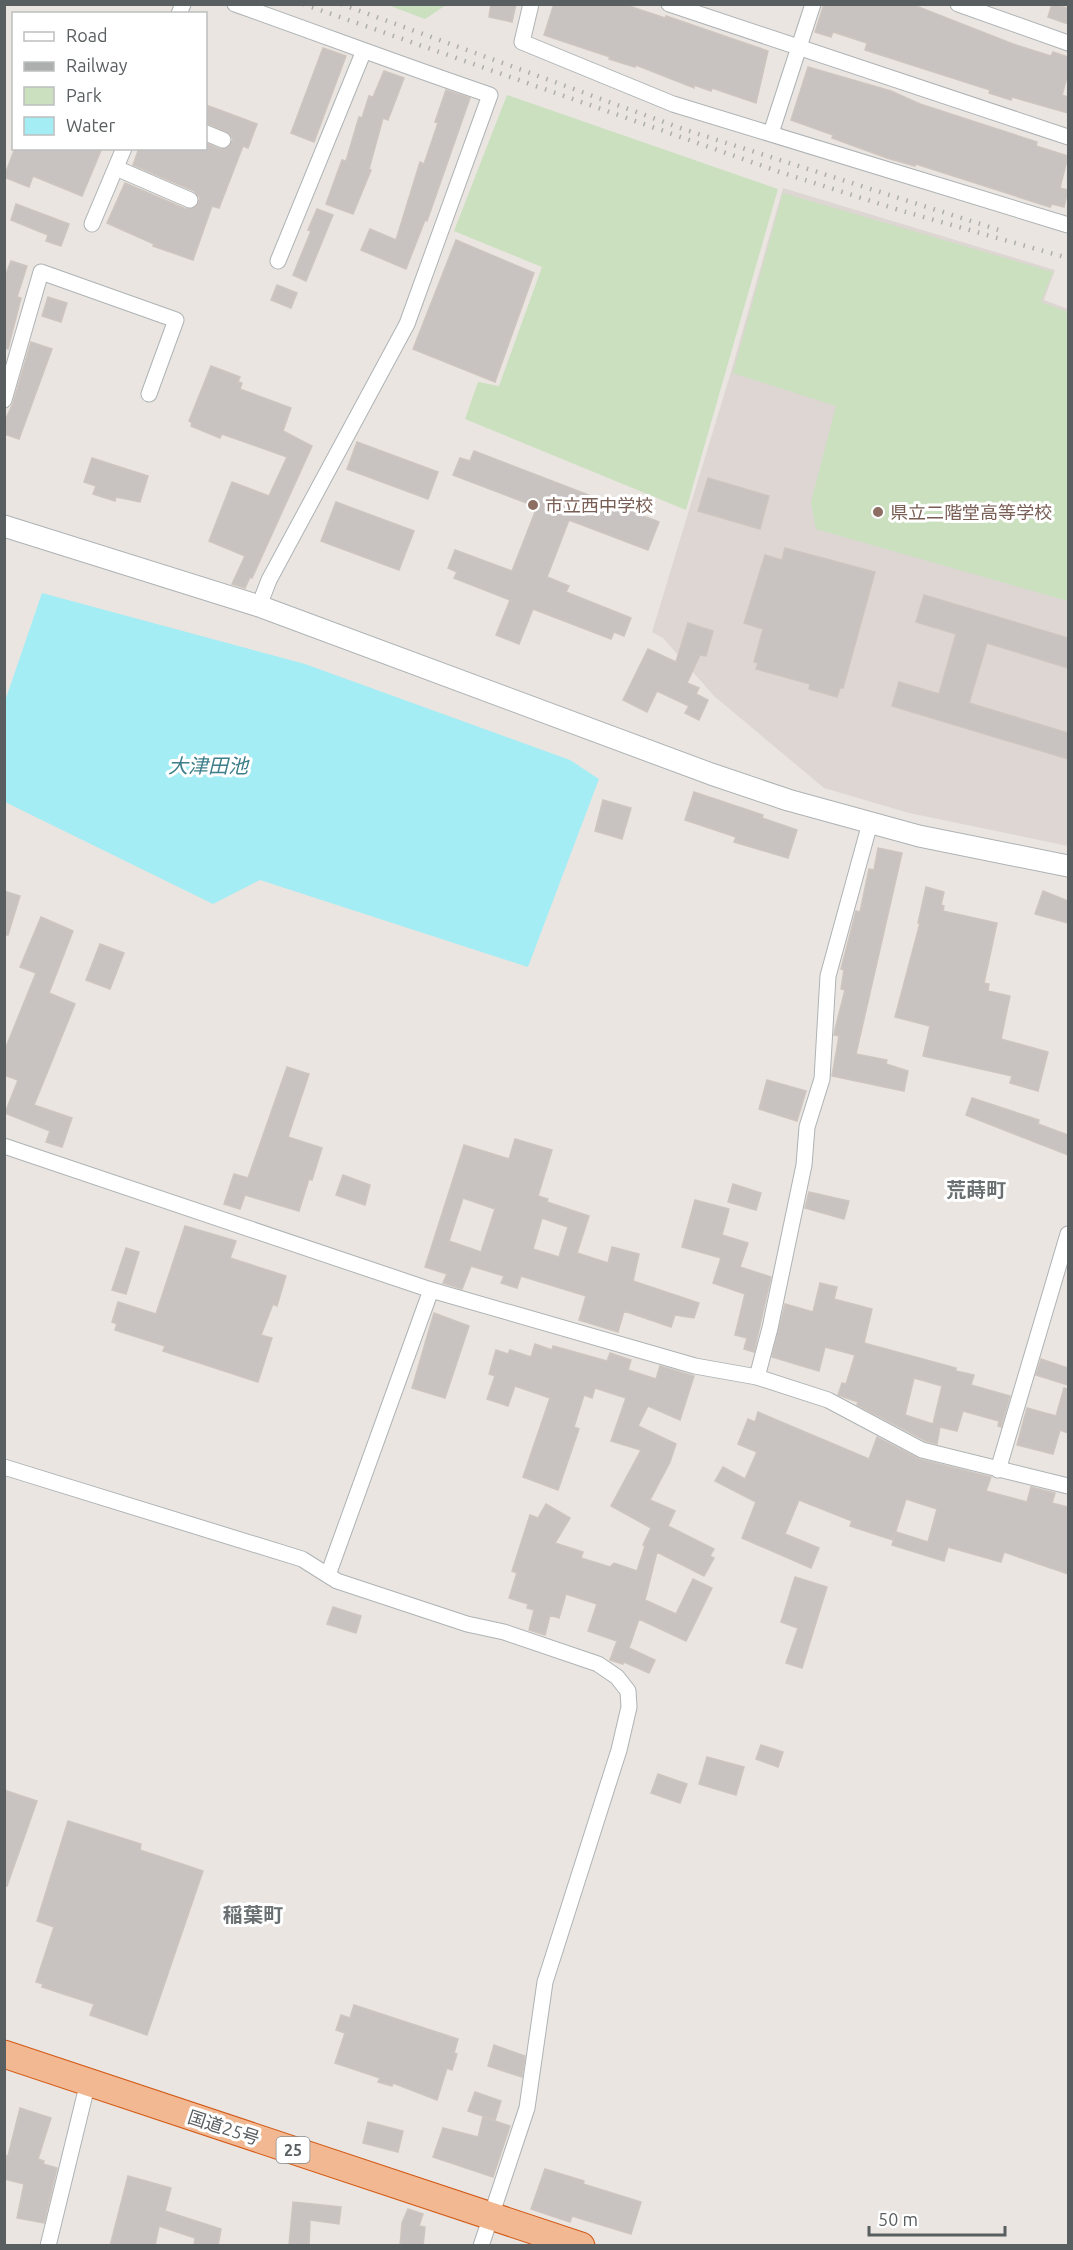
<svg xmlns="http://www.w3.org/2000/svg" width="1073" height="2250" font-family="Ubuntu,'Noto Sans JP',sans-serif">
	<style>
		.education { fill: #ddd6d2 }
		.green { fill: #cae0bf }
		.water { fill: #a5edf5 }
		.building { fill: #c8c2c0; stroke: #cec5bf; stroke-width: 1.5; fill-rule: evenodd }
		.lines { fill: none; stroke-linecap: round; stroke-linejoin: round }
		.street-casing { stroke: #aeb3b5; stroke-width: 17 }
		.secondary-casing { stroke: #adb2b4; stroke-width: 23 }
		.highway-casing { stroke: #d35a18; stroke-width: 29 }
		.street { stroke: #fff; stroke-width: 15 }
		.secondary { stroke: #fff; stroke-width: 21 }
		.highway { stroke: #f1b891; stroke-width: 27 }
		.rail { stroke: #adaeae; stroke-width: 4.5; stroke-dasharray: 1.5 8; stroke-linecap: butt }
		.education-dot { fill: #8d6e63; stroke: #fff; stroke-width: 2 }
		.labels { text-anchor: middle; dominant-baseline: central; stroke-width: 6; stroke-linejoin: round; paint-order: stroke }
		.shield { fill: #fff; stroke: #8b8e90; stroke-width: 1.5 }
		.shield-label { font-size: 16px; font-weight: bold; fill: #595e60 }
		.education-label { font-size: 18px; fill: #785e54; stroke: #fff; text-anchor: start }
		.street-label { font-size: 18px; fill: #595e60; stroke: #fff }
		.water-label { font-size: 20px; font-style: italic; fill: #3d7e8b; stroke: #fff }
		.neighbourhood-label { font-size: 20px; font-weight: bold; fill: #6a7071; stroke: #fff }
	</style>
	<rect width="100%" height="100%" fill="#eae5e0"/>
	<!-- education -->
	<polygon class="education" points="783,188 1055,270 1044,300 1068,309 1068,846 909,813 824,788 714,696 663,638 652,632 731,372"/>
	<!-- green -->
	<g class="green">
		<polygon points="388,5 446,5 425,19"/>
		<polygon points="507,95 778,189 686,510 465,419 478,382 499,386 542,267 454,231"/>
		<polygon points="783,193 1053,272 1041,302 1068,312 1068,601 816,529 811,502 836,406 733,373"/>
	</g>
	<!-- water -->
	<polygon class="water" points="42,593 305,664 570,760 599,779 528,967 260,880 213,904 5,802 5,701"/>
	<!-- building -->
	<g class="building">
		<polygon points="491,4 516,4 512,22 489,17"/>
		<polygon points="554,4 623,4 665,18 666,16 768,51 756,103 712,88 711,91 694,85 694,88 636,65 635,67 609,59 610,57 544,35"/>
		<polygon points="824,4 911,4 1013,44 1051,56 1053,52 1068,57 1068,74 1062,95 1068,97 1068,113 1012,97 1011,100 989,93 990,90 865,50 867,43 833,32 831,37 815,32"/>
		<polygon points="1052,4 1068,8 1068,24 1048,17"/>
		<polygon points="323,48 346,56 314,142 291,133"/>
		<polygon points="808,67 891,91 920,104 1037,142 1036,146 1068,156 1060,188 1068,190 1064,207 1052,204 1050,207 916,164 915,166 887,158 832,138 833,135 791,120"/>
		<polygon points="384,71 404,78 388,120 383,118 369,169 371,170 353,214 326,204 342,160 346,161 359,117 362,118 369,96 373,97"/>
		<polygon points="446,90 470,98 427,221 425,220 406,269 361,250 370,229 396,240 420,162 424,164 438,123 435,122"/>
		<polygon points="206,105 257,124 248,148 243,146 219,208 212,206 193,260 153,246 154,244 107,223 125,183 186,209 196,207 200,198 194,191 133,165 139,148 206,148 206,143 220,149 229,147 233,139 230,134 206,123"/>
		<polygon points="15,148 102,148 82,196 33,176 29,187 4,177"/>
		<polygon points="16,204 69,224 61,246 46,241 48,235 11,220"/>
		<polygon points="317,209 333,215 306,281 293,275 311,231 308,230"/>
		<polygon points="456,240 534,273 495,382 413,349"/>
		<polygon points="11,261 27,266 17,297 21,298 8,349 4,348 4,279"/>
		<polygon points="277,285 297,293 291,308 271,300"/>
		<polygon points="48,297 67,303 61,322 42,316"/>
		<polygon points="31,342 52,349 19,439 4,434 4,423 13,403"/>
		<polygon points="211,366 240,377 238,382 242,383 240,389 291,408 283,431 312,446 252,578 250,577 245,588 232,584 245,556 209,541 232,482 269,496 287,457 222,434 220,438 191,426 192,423 189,421"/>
		<polygon points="357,442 438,472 428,499 347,469"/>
		<polygon points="474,451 659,522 648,550 569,520 547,577 569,586 566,592 631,618 624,636 614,632 611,639 533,609 519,644 496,635 510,600 454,578 457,572 448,568 455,550 512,571 537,507 453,475 460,458 470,461"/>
		<polygon points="92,458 148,476 140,502 116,497 115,501 93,494 96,486 84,482"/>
		<polygon points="708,478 769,496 760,529 698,511"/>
		<polygon points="336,502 414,531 399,570 321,541"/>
		<polygon points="785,548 875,572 843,688 840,688 837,697 809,689 810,684 756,669 758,663 754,662 763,629 744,623 765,555 782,560"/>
		<polygon points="924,595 1068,638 1068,668 987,643 969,703 1068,733 1068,759 892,706 899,682 939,694 956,634 916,622"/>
		<polygon points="688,623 713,631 706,656 700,655 687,683 699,688 696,694 708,700 699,720 685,713 689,706 657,691 647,712 623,700 648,649 676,662"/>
		<polygon points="694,792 763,815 762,818 797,830 788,858 734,842 736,837 685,820"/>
		<polygon points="603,800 631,808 622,839 595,831"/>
		<polygon points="878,848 902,853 856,1054 887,1060 886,1064 908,1071 904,1091 832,1076 839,1036 834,1035 835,1029 845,990 841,989 844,970 841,969 856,911 860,912 869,869 874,870"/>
		<polygon points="926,887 944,892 941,905 944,906 943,911 997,923 984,983 989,984 988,991 1010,996 1001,1039 1048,1052 1038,1091 1010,1083 1012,1076 923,1056 930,1026 895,1017 920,923 918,923"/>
		<polygon points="4,891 20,896 8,935 4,935"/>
		<polygon points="1043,891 1068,901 1068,923 1035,914"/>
		<polygon points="41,917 73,931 49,993 75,1004 34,1105 72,1118 62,1147 46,1142 50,1131 5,1113 18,1080 4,1075 4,1052 36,973 20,967"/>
		<polygon points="100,944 124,953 110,989 86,980"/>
		<polygon points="287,1067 309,1074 288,1137 322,1148 312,1180 309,1179 299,1211 245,1195 240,1209 224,1204 234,1174 248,1178"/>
		<polygon points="767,1080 806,1091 797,1121 759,1109"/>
		<polygon points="972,1098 1039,1120 1038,1124 1068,1135 1068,1155 966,1115"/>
		<path d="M515,1139L552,1150L538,1196L548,1199L547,1202L589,1216L577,1253L608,1263L612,1247L639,1254L633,1281L699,1303L694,1318L675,1315L671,1327L624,1311L618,1332L579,1320L586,1296L521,1276L517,1288L501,1283L504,1276L471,1266L462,1289L443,1283L447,1274L425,1267L464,1145L509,1159ZM463,1198L495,1209L481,1252L449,1241ZM542,1218L568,1227L559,1257L533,1249Z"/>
		<polygon points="343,1175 370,1185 365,1205 336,1195"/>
		<polygon points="733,1184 761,1193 756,1210 728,1202"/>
		<polygon points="809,1192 849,1201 844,1219 805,1208"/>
		<polygon points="695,1200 729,1209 722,1235 748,1243 740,1267 771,1277 754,1352 744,1349 747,1338 735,1335 745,1294 713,1283 721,1258 682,1247"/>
		<polygon points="185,1226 236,1241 230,1258 286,1276 277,1306 273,1304 261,1335 272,1338 258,1382 163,1351 165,1346 115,1330 117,1324 112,1322 118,1302 156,1314"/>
		<polygon points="126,1248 139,1252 126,1294 112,1290"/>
		<path d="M820,1283L837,1287L834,1299L872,1309L864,1343L956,1368V1371L974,1375L971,1385L1010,1396L1001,1427L998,1426L999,1421L963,1411L957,1431L940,1427L937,1444L926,1441L857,1405L858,1402L838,1395L842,1383L846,1384L855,1355L825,1347L819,1371L772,1357L785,1304L813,1312ZM914,1378L942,1386L933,1424L905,1415Z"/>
		<polygon points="434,1313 469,1326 445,1398 412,1388"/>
		<polygon points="535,1344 552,1350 553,1346 607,1361 610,1353 631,1360 628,1370 656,1379 660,1366 694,1376 680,1420 648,1406 638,1426 676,1444 670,1462 650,1500 675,1511 668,1526 714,1549 710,1556 714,1558 704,1576 657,1552 645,1600 676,1614 693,1579 712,1588 686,1641 639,1619 629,1648 655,1660 649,1673 624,1662 623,1664 610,1660 617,1641 588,1631 597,1604 566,1594 559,1618 550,1615 545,1635 529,1630 534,1610 527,1608 528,1604 509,1598 517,1573 512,1571 530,1515 538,1518 546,1504 570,1518 555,1543 583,1552 581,1558 610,1567 614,1563 637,1571 645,1546 643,1545 651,1528 611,1506 641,1450 611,1441 626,1398 595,1388 592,1398 584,1395 574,1427 579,1429 558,1490 523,1477 550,1398 515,1386 508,1406 487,1399 495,1376 489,1374 496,1350 508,1354 510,1350 531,1357"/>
		<polygon points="1041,1359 1068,1368 1068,1385 1036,1375"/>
		<polygon points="1064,1388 1068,1389 1068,1433 1060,1430 1053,1454 1017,1445 1027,1408 1056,1416"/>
		<polygon points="758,1412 869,1459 877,1437 919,1459 991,1477 986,1491 1027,1502 1031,1487 1055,1493 1052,1503 1068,1507 1068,1574 1004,1552 1001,1562 948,1547 944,1561 892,1545 896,1532 928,1542 937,1509 906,1499 893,1540 850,1526 852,1521 799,1500 785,1534 819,1548 811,1568 742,1538 756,1502 715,1481 723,1467 745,1479 757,1452 738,1444 748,1419 755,1422"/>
		<polygon points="795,1577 827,1587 802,1668 786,1663 798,1628 781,1622"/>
		<polygon points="333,1607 361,1616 356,1633 327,1624"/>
		<polygon points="761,1745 783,1752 778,1767 756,1759"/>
		<polygon points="707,1757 744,1767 736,1795 699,1784"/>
		<polygon points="658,1774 687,1784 680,1803 651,1793"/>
		<polygon points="4,1790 37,1801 7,1886 4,1885"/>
		<polygon points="68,1821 141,1844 140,1850 203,1871 147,2035 90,2015 94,2004 42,1987 43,1984 36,1982 54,1927 37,1921"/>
		<polygon points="354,2005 458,2039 454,2053 457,2054 452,2070 447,2068 437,2100 393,2083 392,2086 378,2082 380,2078 335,2063 345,2033 336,2030 341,2015 350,2018"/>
		<polygon points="494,2045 525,2056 522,2077 488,2066"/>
		<polygon points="475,2092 501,2101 495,2120 468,2111"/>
		<polygon points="20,2108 51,2118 38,2159 44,2161 43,2164 57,2168 44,2223 17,2218 24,2184 4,2179 4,2155 8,2156"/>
		<polygon points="483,2117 510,2126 493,2177 433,2157 443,2128 478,2137"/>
		<polygon points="368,2122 403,2131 398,2152 363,2143"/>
		<polygon points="545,2169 584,2181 583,2184 641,2202 631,2234 572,2216 570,2222 531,2209"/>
		<polygon points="128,2176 171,2188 165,2211 221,2229 218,2246 194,2246 195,2238 159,2226 155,2246 110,2246"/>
		<polygon points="293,2202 341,2207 339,2224 310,2220 309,2246 289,2246"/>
		<polygon points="408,2209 423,2214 419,2226 425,2227 423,2246 400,2246 402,2223"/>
	</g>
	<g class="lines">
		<defs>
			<g id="street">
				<path d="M235,4C320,34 404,66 490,95L407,324L269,580L259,606"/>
				<polyline points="531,4 522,42 673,104 1068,225"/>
				<polyline points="669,4 1068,137"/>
				<polyline points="958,4 1068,43"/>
				<polyline points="179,14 183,4"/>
				<polyline points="206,133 223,140"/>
				<polyline points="771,133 813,4"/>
				<polyline points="116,168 190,200"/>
				<polyline points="92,224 124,148"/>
				<polyline points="278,261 363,53"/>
				<polyline points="4,400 41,272 176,320 149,394"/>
				<polyline points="4,1146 431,1290 695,1366 757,1377 828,1400 922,1450 1068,1486"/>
				<polyline points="757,1377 770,1328 804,1165 807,1127 822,1079 828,976 870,823"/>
				<polyline points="4,1467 302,1559 337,1581 467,1624 504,1632 598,1664 617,1677 628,1691 629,1707 619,1750 545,1982 527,2108 481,2246"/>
				<polyline points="998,1470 1068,1234"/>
				<polyline points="328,1575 431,1290"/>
				<polyline points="48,2246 88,2082"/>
			</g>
			<polyline id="secondary" points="4,526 259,606 711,774 788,800 919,836 1068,866"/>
			<polyline id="highway" points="4,2054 581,2246"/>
		</defs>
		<!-- street casing -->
		<use href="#street" class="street-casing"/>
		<!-- secondary casing -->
		<use href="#secondary" class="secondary-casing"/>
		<!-- highway casing -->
		<use href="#highway" class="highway-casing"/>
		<!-- street -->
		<use href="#street" class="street"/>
		<!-- secondary -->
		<use href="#secondary" class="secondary"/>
		<!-- highway -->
		<use href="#highway" class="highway"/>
		<!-- rail -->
		<g class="rail">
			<polyline points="303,4 780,172 899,210 1068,258"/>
			<polyline points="341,4 686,130 999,230"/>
		</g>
	</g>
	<!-- markers -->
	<g class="education-dot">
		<circle cx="533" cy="505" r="6"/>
		<circle cx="878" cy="512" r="6"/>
	</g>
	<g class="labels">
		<!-- shield labels -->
		<rect class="shield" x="276.5" y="2137" width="33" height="26" rx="4.5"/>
		<g class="shield-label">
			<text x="293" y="2150">25</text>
		</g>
		<!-- education labels -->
		<g class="education-label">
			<text x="545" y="505">市立西中学校</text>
			<text x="890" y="512">県立二階堂高等学校</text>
		</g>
		<!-- street labels -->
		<g class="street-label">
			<text transform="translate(224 2127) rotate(18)">国道25号</text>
		</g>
		<!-- water labels -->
		<g class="water-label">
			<text x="208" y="765">大津田池</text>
		</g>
		<!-- neighbourhood labels -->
		<g class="neighbourhood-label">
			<text x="976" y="1189">荒蒔町</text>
			<text x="253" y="1914">稲葉町</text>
		</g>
	</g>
	<!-- border -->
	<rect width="1073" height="2250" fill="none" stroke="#595e60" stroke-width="12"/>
	<!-- legend -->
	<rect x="12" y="12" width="195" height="138" fill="#ffffff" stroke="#bdbfbf" stroke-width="1.5"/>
	<rect x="24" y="32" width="30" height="9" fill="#ffffff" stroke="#bdbfbf" stroke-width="1.5"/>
	<text x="66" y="42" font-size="18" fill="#595e60">Road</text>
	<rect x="24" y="62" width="30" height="9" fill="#adaeae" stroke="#bdbfbf" stroke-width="1.5"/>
	<text x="66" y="72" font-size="18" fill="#595e60">Railway</text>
	<rect x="24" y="87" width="30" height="18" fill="#cae0bf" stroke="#bdbfbf" stroke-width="1.5"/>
	<text x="66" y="102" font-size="18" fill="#595e60">Park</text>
	<rect x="24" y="117" width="30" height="18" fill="#a5edf5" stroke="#bdbfbf" stroke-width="1.5"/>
	<text x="66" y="132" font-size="18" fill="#595e60">Water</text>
	<!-- scale -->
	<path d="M869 2226v9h136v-9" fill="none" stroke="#595e60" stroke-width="3"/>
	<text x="878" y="2226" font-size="18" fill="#595e60" stroke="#ffffff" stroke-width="4.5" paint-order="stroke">50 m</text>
</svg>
